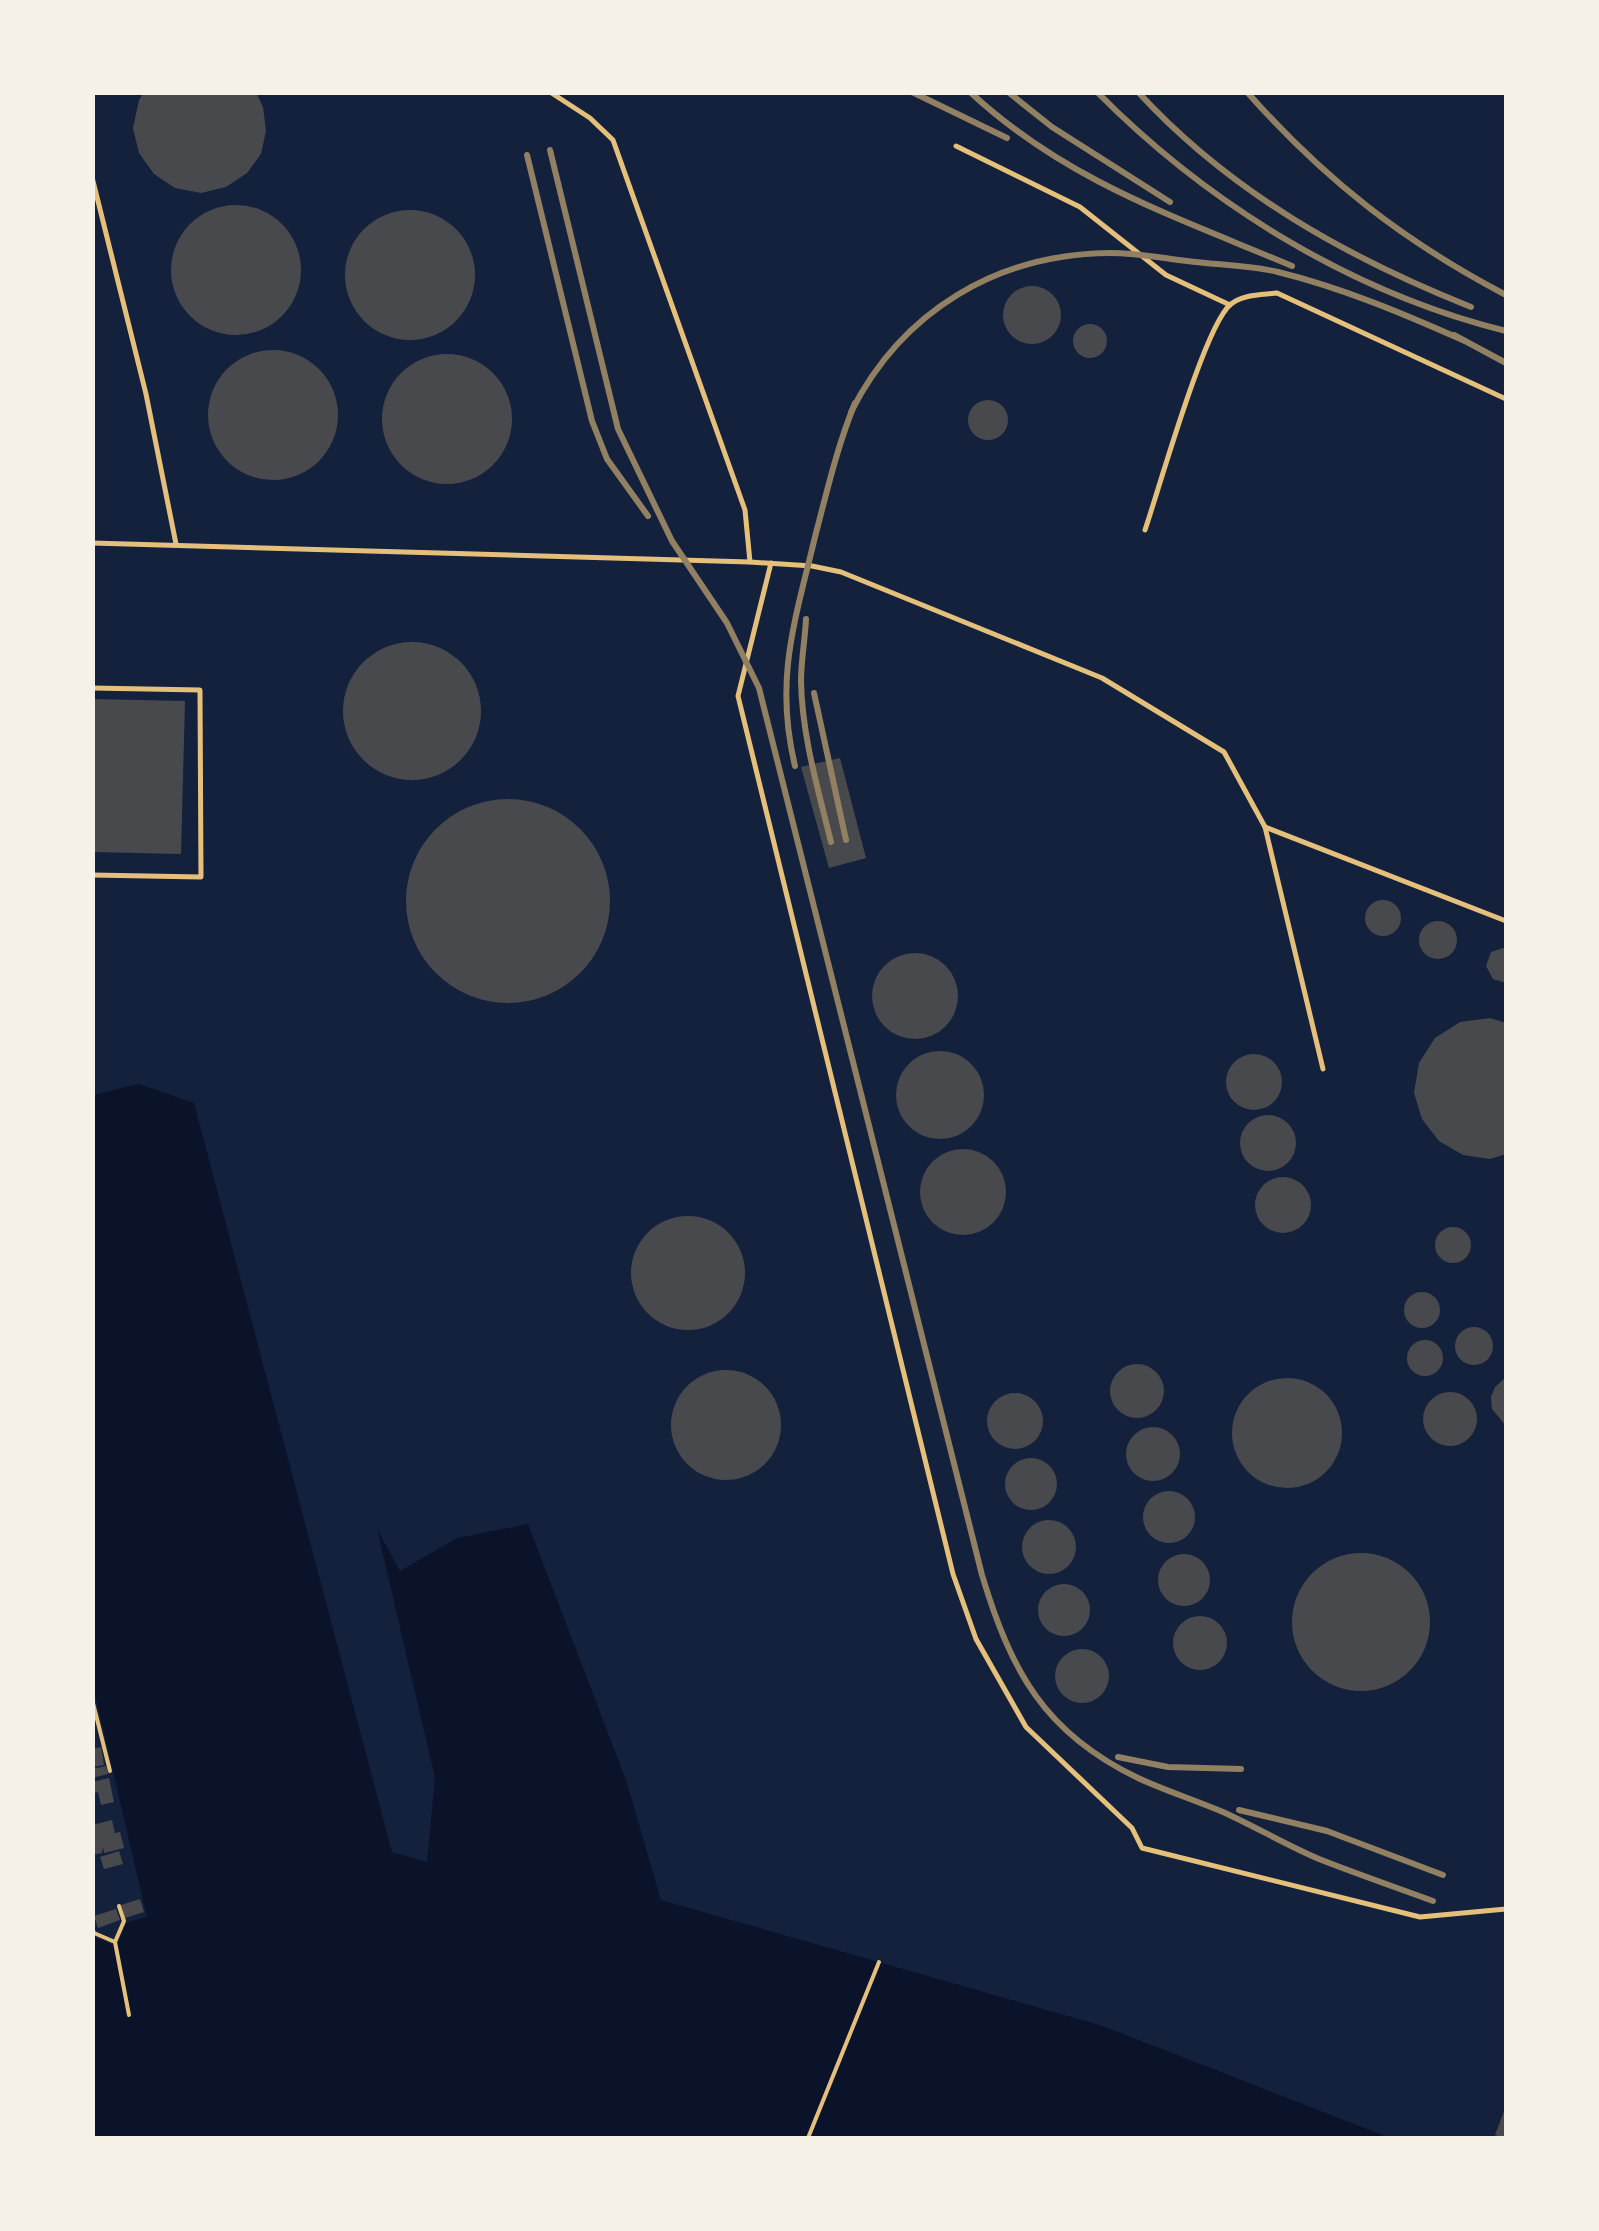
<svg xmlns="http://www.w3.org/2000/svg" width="1599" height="2231" font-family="Literata,serif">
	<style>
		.water { fill: #0b132b }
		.building { fill: #48494c }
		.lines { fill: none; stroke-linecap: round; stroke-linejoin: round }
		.path { stroke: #e5c07b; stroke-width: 4 }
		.service { stroke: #e5c07b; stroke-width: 5 }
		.rail { stroke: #918062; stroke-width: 6 }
	</style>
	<rect width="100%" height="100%" fill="#14213d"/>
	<!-- water -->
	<polygon class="water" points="139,1084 194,1103 392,1852 427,1862 435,1778 377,1529 400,1571 457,1538 528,1524 626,1780 661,1900 1103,2026 1390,2138 93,2138 93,1936 116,1946 127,1922 147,1917 93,1686 92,1095"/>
	<!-- building -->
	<g class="building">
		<polygon points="144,92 256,92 263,107 266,131 261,154 247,173 226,187 201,193 175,188 154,174 139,153 133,128 139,100"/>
		<circle cx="236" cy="270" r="65"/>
		<circle cx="410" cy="275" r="65"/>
		<circle cx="1032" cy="315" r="29"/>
		<circle cx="1090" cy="341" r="17"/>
		<circle cx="273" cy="415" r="65"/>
		<circle cx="447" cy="419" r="65"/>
		<circle cx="988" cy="420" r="20"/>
		<circle cx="412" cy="711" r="69"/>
		<polygon points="92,699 185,701 181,854 92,852"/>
		<polygon points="840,758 866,858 829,868 801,767"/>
		<circle cx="508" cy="901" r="102"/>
		<circle cx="1383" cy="918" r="18"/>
		<circle cx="1438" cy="940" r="19"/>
		<polygon points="1506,947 1506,983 1493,979 1486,966 1491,952"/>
		<circle cx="915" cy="996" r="43"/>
		<polygon points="1490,1018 1506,1023 1506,1154 1490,1159 1463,1155 1439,1141 1422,1119 1414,1093 1419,1063 1435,1038 1460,1022"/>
		<circle cx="940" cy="1095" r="44"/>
		<circle cx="1254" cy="1082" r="28"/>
		<circle cx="1268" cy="1143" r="28"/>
		<circle cx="963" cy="1192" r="43"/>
		<circle cx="1283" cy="1205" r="28"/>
		<circle cx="688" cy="1273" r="57"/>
		<circle cx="1453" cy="1245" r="18"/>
		<circle cx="1422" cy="1310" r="18"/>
		<circle cx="1474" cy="1346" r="19"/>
		<circle cx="1425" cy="1358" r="18"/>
		<circle cx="1137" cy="1391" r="27"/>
		<circle cx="726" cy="1425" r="55"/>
		<polygon points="1506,1377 1506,1426 1492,1409 1491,1397 1495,1387"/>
		<circle cx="1287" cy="1433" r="55"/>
		<circle cx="1450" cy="1419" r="27"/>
		<circle cx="1015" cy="1421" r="28"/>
		<circle cx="1153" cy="1454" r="27"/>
		<circle cx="1031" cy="1484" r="26"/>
		<circle cx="1169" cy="1517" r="26"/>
		<circle cx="1049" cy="1547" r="27"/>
		<circle cx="1361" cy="1622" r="69"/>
		<circle cx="1184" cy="1580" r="26"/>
		<circle cx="1064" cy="1610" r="26"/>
		<circle cx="1200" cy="1643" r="27"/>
		<circle cx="1082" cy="1676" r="27"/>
		<polygon points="101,1747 104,1765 92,1767 92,1749"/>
		<polygon points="106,1766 108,1774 92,1778 92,1769"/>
		<polygon points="109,1778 114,1802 101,1805 98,1792 92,1794 92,1782"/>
		<polygon points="112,1820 115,1833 120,1832 124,1848 104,1853 103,1847 102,1853 92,1855 92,1825"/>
		<polygon points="119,1851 123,1864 104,1869 100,1857"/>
		<polygon points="140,1899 144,1912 125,1918 121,1905"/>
		<polygon points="116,1909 120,1920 98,1928 94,1916"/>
		<polygon points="1506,2106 1506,2138 1505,2138 1495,2135"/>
	</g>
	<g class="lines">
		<!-- path -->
		<g class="path">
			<polyline points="92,1699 110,1771"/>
			<polyline points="92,1928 94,1933 115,1942 129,2015"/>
			<polyline points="115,1942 124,1921 119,1906"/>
			<polyline points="808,2138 879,1962"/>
		</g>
		<!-- service -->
		<g class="service">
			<polyline points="550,92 590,118 613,140 745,510 750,562"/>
			<polyline points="956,146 1080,207 1166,275 1230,305"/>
			<polyline points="92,177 146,394 176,544"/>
			<path d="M1145,530C1159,489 1205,324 1231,304C1244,294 1262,295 1277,293L1506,399"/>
			<polyline points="92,543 750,562 812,566 841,572 1102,678 1224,752 1265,827 1506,921"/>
			<polyline points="771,563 738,696 953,1574 976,1639 1026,1727 1132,1828 1142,1848 1420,1917 1506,1909"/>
			<polyline points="92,688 200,690 201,877 92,875"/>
			<polyline points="1265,827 1323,1069"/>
		</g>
		<!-- rail -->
		<g class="rail">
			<polyline points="912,92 1007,138"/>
			<path d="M970,92C1066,181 1174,216 1292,266"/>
			<polyline points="1008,92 1052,127 1170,202"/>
			<path d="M1097,92C1208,204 1352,293 1506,331"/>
			<path d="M1138,92C1230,192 1346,257 1471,307"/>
			<path d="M1247,92C1324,179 1403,241 1506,295"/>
			<path d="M550,150L618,429L672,541L727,623L759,688L982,1575C1011,1671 1044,1733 1138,1778C1166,1791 1195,1800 1223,1812C1256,1827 1286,1845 1319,1859C1357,1874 1395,1887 1433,1901"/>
			<polyline points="527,155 592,421 607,459 648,516"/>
			<polyline points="1454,335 1506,363"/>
			<path d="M851,412C902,311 997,254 1110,253C1136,253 1162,258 1187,261C1217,265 1249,265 1278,272C1343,288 1404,314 1465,341"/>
			<path d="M806,619C805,640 801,661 801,681C802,736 818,789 831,842"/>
			<polyline points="814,693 846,840"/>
			<path d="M795,766C774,679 795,621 815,537C827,491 837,447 855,403"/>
			<polyline points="1118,1757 1168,1767 1241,1769"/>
			<polyline points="1239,1810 1327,1831 1443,1875"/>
		</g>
	</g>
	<!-- border -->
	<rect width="1599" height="2231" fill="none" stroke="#f6f1e7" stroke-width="190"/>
</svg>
